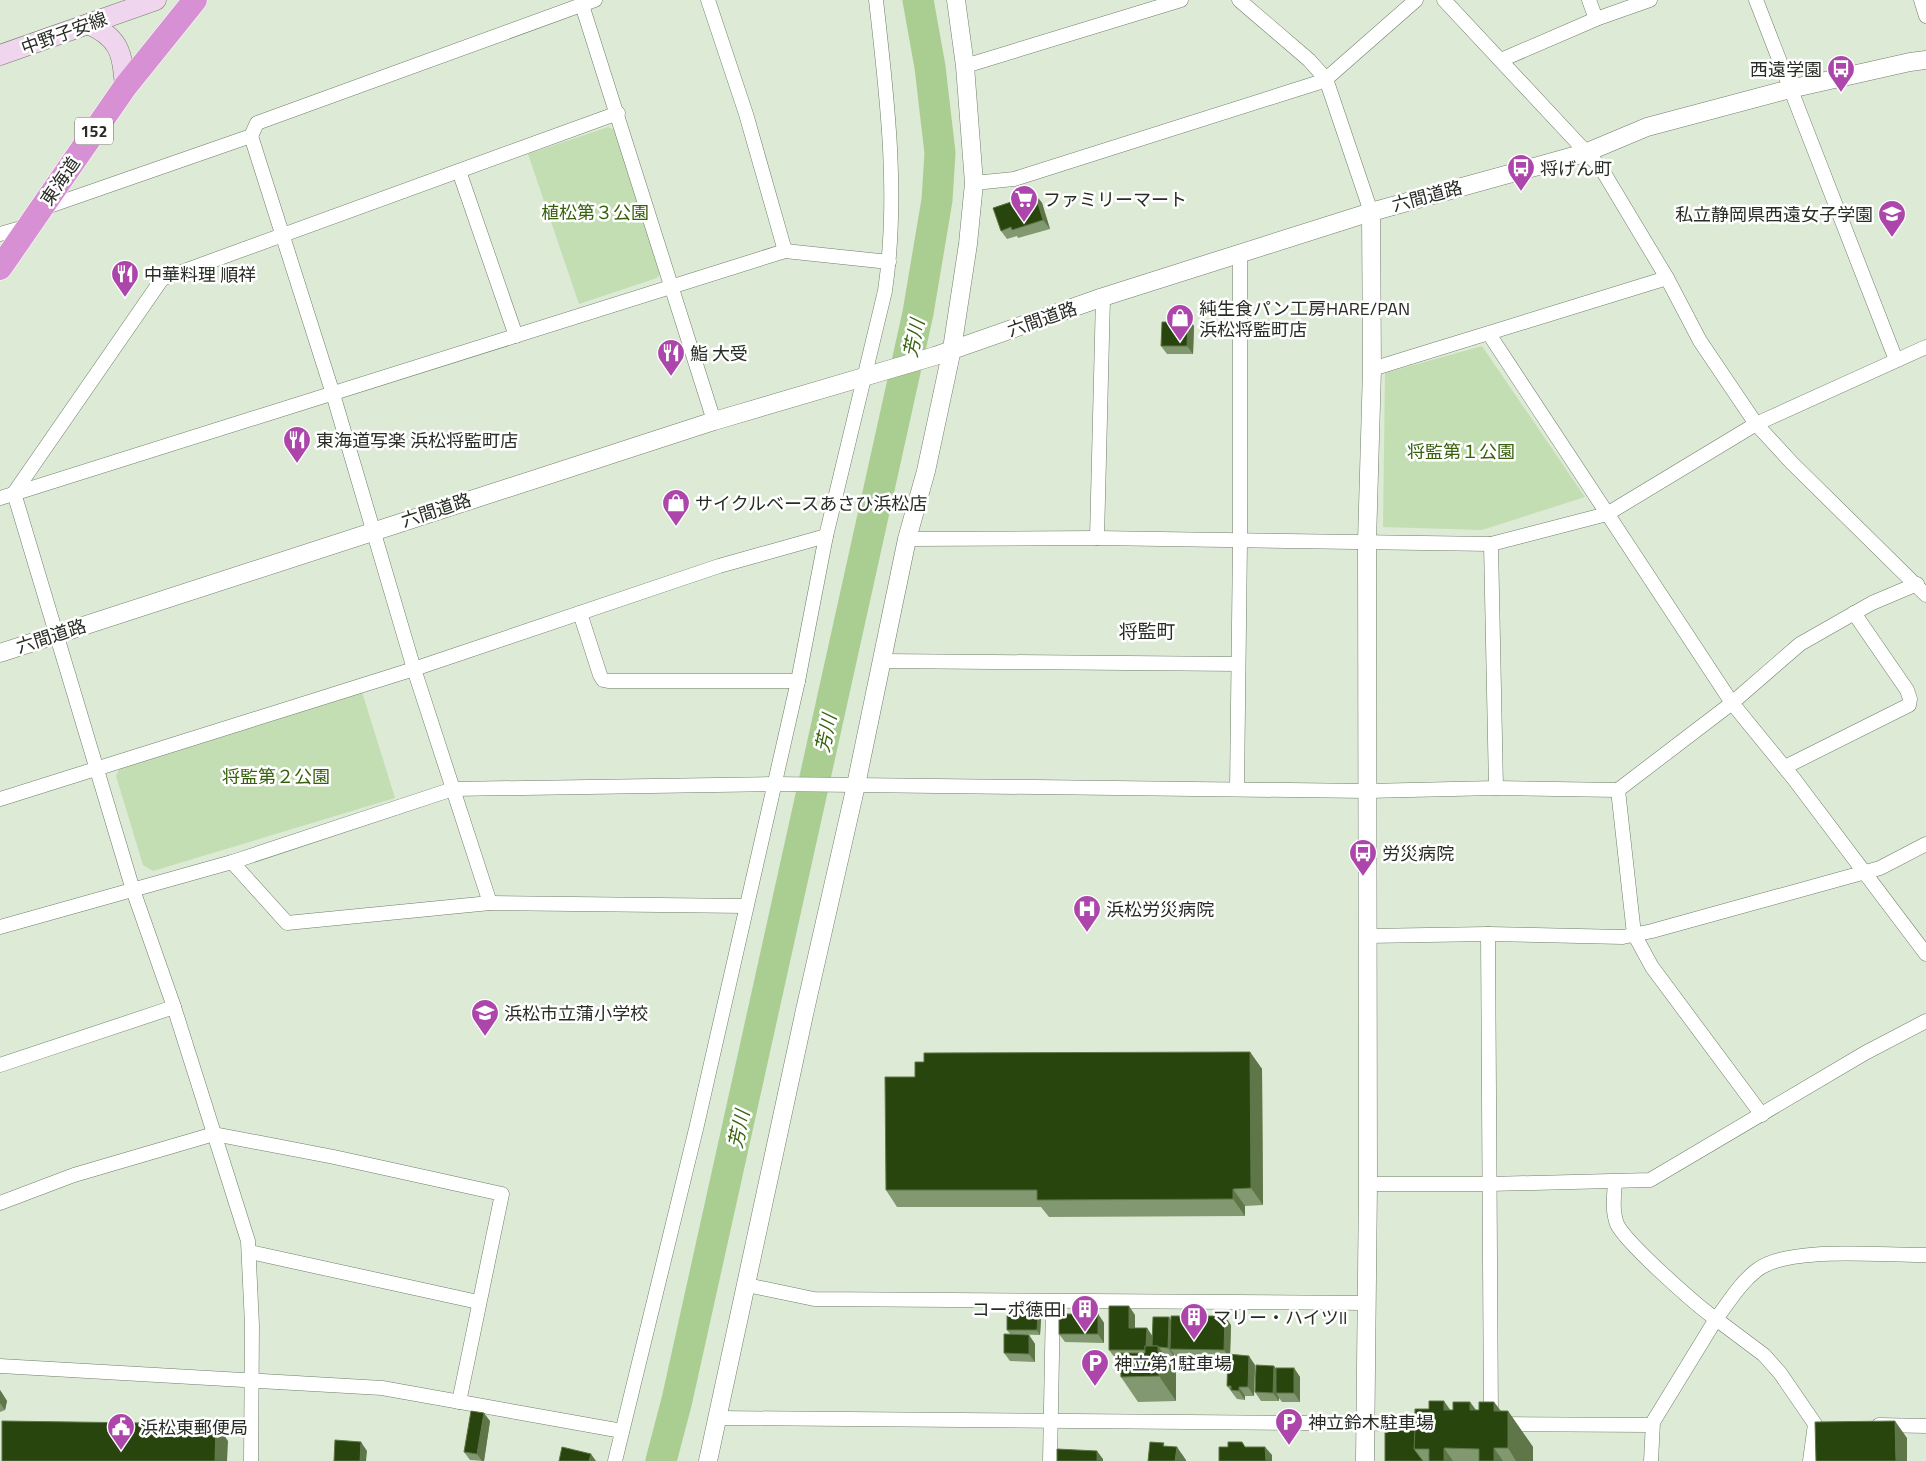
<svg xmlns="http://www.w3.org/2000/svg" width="1926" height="1461" font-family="'Titillium Web','Noto Sans JP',sans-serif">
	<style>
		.green { fill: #c4deb4 }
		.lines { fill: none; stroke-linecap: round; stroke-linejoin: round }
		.river { stroke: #aace92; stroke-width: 31 }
		.minor-casing { stroke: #717d6a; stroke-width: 15 }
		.tertiary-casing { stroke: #717d6a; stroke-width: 19 }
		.secondary-casing { stroke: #717d6a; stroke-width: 21 }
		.trunk-casing { stroke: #fff; stroke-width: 25 }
		.minor { stroke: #fff; stroke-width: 14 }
		.tertiary { stroke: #fff; stroke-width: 18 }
		.secondary { stroke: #f0d5ef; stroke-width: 20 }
		.trunk { stroke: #d790d4; stroke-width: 24 }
		.wall { fill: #829870 }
		.shaded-wall { fill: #5e7648 }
		.building { fill: #27450c; stroke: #5e7648 }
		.labels { text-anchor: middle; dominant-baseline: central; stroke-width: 5; stroke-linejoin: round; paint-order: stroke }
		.shield { fill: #fff; stroke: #686b66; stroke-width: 1 }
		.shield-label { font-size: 16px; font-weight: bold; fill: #272c24 }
		.street-label { font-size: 18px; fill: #272c24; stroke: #fff }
		.poi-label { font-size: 18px; fill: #272c24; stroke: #fff; text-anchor: start }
		.park-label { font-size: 18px; fill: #37610c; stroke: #fff }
		.water-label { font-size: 19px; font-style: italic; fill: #3a6410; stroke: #fff }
		.neighbourhood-label { font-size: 19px; fill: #272c24; stroke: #fff }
	</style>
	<rect width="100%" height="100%" fill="#ddead5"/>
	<!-- green -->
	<g class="green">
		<polygon points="608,127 615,130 662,271 657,278 579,304 528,154"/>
		<polygon points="1482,346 1585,497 1482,530 1383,527 1385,373"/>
		<polygon points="362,692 395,798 153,871 143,865 116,776 121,765"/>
	</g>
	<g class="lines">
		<!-- river -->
		<polyline class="river" points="661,1461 677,1400 918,313 937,200 940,153 930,67 918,0"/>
		<defs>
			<g id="minor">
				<polyline points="708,0 746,114 785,251"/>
				<polyline points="1239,0 1309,60 1326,79 1371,212"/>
				<polyline points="1444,0 1601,168 1667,278 1700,341 1756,424 1792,463 1926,595"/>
				<polyline points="1589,0 1596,19"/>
				<polyline points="1756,0 1896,360"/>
				<polyline points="1921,0 1926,16"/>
				<polyline points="582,5 714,421"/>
				<polyline points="1501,60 1596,19 1650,0"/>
				<polyline points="965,66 1181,0"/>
				<polyline points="251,136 333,394 414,669 490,903"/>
				<polyline points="459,171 516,336"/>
				<polyline points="974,183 1014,179 1317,83 1326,79 1416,0"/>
				<polyline points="41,209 251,136 257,123 595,0"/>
				<polyline points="0,234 28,226"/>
				<polyline points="1489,334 1732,703 1794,779 1926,954"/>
				<polyline points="1372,369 1667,278"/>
				<polyline points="0,498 785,251 889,262"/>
				<polyline points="1097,538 1103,297"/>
				<polyline points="907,539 1097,538 1491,544 1607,514 1756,424 1926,347"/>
				<polyline points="1491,544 1496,788"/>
				<polyline points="580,613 600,675 603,680 608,681 798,681"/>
				<polyline points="883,661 1238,664"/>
				<polyline points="1785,767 1909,705 1910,699 1907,690 1854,613"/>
				<polyline points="1237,789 1240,542 1240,254"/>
				<polyline points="0,799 414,669 719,566 826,536"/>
				<polyline points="232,862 287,923 490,903 746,906"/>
				<polyline points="0,927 232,862 453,789 774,784 1367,791 1496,788 1618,790"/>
				<polyline points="1488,934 1491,1421"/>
				<polyline points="1367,936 1488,934 1623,937 1652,931 1880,868 1926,844"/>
				<polyline points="0,1065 174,1007"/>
				<polyline points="1762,1115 1652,967 1634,934 1618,790 1732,703 1800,644 1872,603 1917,584"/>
				<path d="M1615,1182C1614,1196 1612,1211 1617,1224C1625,1242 1697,1306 1716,1319C1729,1302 1740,1283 1757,1270C1790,1245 1884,1256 1926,1255"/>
				<polyline points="1368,1184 1490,1184 1650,1180 1865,1053 1926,1021"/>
				<polyline points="0,1203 74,1175 214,1134 334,1157 502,1194 459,1402"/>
				<polyline points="250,1252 478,1302"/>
				<polyline points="747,1285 814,1299 1366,1303"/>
				<polyline points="0,1366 382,1388 622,1431"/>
				<polyline points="718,1418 1433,1424"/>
				<polyline points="1500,1424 1651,1425"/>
				<polyline points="1879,1425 1926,1426"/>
				<polyline points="251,1461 252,1325 248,1241 174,1007 133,890 14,493 162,279 618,113"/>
				<path d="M615,1461L697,1125L798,681L826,536L885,291C899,195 887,96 876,0"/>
				<polyline points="1050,1461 1053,1302"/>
				<polyline points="1651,1461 1653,1422 1716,1319 1764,1355 1780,1373 1815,1424 1810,1461"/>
			</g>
			<g id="tertiary">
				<polyline points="0,653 714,421 935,356 1103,297 1371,212 1585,153 1647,127 1790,89 1910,62 1926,60"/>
				<polyline points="708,1461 805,1010 856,785 907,539 926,471 952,349 968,244 974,183 965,66 956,0"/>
				<polyline points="1365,1461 1368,1184 1367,542 1372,369 1371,212"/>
			</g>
			<g id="secondary">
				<path d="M88,24C121,38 122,54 125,87"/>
				<polyline points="0,55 156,0"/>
			</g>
			<polyline id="trunk" points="0,268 125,87 195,0"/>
		</defs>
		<!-- minor casing -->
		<use href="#minor" class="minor-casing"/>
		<!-- tertiary casing -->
		<use href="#tertiary" class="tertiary-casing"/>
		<!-- secondary casing -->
		<use href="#secondary" class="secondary-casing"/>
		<!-- trunk casing -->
		<use href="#trunk" class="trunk-casing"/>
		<!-- minor -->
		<use href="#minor" class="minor"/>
		<!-- tertiary -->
		<use href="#tertiary" class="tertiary"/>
		<!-- secondary -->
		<use href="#secondary" class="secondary"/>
		<!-- trunk -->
		<use href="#trunk" class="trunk"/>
	</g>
	<!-- wall -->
	<g class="wall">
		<polygon points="1035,194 1042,203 1050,229 1018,238 1017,236 1007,239 1001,231"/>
		<polygon points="1176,322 1194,326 1193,354 1167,354 1161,346"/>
		<polygon points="1250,1052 1262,1069 1263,1205 1245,1206 1245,1216 1049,1217 1041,1207 897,1207 886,1190 915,1077 924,1062"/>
		<polygon points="1024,1314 1041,1319 1040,1335 1012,1334 1029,1335 1035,1344 1035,1362 1010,1361 1004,1353 1010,1334 1007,1330"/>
		<polygon points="1098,1314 1104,1323 1104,1343 1065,1342 1059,1334"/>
		<polygon points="1135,1315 1135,1328 1147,1328 1152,1336 1171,1320 1231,1325 1230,1354 1255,1365 1254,1396 1245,1396 1245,1400 1237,1399 1227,1386 1228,1358 1176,1357 1174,1354 1174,1356 1165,1356 1176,1371 1176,1401 1138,1402 1121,1377 1120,1358 1115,1358 1109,1350"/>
		<polygon points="1276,1368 1294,1368 1300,1377 1300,1402 1282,1402 1279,1398 1279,1401 1261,1401 1255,1392"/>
		<polygon points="0,1390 7,1401 5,1410 0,1412"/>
		<polygon points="1470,1402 1476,1410 1479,1410 1494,1402 1501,1411 1508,1411 1533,1447 1533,1461 1385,1461 1415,1429 1451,1410 1453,1410"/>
		<polygon points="490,1421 484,1461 470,1460 464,1452"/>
	</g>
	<!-- shaded-wall -->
	<g class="shaded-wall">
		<polygon points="1035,194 1042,203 1050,229 1043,220"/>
		<polygon points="1188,317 1194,326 1193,354 1187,346"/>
		<polygon points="1250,1052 1262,1069 1263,1205 1251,1188"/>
		<polygon points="1233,1189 1245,1206 1245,1216 1233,1199"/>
		<polygon points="1129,1306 1135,1315 1135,1337 1129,1328"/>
		<polygon points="1038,1314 1041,1319 1040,1335 1037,1330"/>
		<polygon points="1098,1314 1104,1323 1104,1343 1098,1334"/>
		<polygon points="1225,1316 1231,1325 1230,1358 1224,1350"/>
		<polygon points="1169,1317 1175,1326 1170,1349 1174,1354 1174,1356 1168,1348"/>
		<polygon points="1147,1328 1153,1337 1153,1347 1146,1350"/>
		<polygon points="1029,1335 1035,1344 1035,1362 1029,1354"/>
		<polygon points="1158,1346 1176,1371 1176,1401 1159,1376"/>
		<polygon points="1249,1356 1255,1365 1254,1396 1248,1387"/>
		<polygon points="1274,1366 1280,1374 1276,1393 1279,1398 1279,1401 1273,1393"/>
		<polygon points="1294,1368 1300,1377 1300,1402 1294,1393"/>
		<polygon points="1239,1387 1245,1396 1245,1400 1239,1391"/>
		<polygon points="0,1390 7,1401 5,1410 0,1403"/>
		<polygon points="1444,1401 1469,1437 1444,1410"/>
		<polygon points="1470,1402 1495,1437 1470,1410"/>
		<polygon points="1494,1402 1508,1421 1508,1411 1533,1447 1533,1461 1516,1461 1508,1448 1494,1411"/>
		<polygon points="484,1413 490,1421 484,1461 482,1461 477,1454"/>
		<polygon points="1895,1421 1907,1438 1907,1461 1896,1461"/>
		<polygon points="216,1424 228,1441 227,1461 215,1461"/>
		<polygon points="361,1442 367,1451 366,1461 360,1461"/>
		<polygon points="1177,1447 1186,1460 1186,1461 1175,1461"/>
		<polygon points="1265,1447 1272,1455 1272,1461 1266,1461"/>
		<polygon points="1444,1448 1453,1461 1444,1461"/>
		<polygon points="1494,1448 1503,1461 1494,1461"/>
		<polygon points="1097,1451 1103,1459 1103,1461 1097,1461"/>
		<polygon points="591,1454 596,1461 589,1461"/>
	</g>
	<!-- building -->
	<g class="building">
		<polygon points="1035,194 1043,220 1012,230 1011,227 1001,231 993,208"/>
		<polygon points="1176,317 1188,317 1187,346 1161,346 1162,322 1176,322"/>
		<polygon points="1250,1052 1251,1188 1233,1189 1233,1199 1037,1200 1037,1190 886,1190 885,1077 915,1077 915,1062 924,1062 924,1053"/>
		<polygon points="1109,1306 1129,1306 1129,1328 1147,1328 1146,1346 1145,1346 1145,1350 1109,1350"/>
		<polygon points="1007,1309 1021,1309 1021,1314 1038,1314 1037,1330 1007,1330"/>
		<rect x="1059" y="1314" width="39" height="20"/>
		<polygon points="1171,1316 1225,1316 1224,1350 1170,1349"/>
		<polygon points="1153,1317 1169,1317 1168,1348 1159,1347 1158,1346 1152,1346"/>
		<polygon points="1004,1334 1029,1335 1029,1354 1004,1353"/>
		<polygon points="1145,1346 1158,1346 1159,1376 1121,1377 1120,1353 1145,1353"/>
		<polygon points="1228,1354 1249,1356 1248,1387 1239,1387 1239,1391 1231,1390 1231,1386 1227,1386"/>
		<polygon points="1256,1365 1274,1366 1273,1393 1255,1392"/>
		<rect x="1276" y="1368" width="18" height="25"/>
		<polygon points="1429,1401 1444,1401 1444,1410 1453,1410 1453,1402 1470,1402 1470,1410 1479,1410 1479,1402 1494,1402 1494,1411 1508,1411 1508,1448 1494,1448 1494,1461 1479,1461 1479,1449 1444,1448 1444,1461 1429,1461 1429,1449 1414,1449 1415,1409 1429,1409"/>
		<polygon points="471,1411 484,1413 477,1454 464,1452"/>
		<polygon points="2,1421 216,1424 215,1461 2,1461"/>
		<polygon points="1895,1421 1896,1461 1816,1461 1815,1422"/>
		<polygon points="1385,1429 1415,1429 1414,1449 1423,1461 1385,1461"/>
		<polygon points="335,1440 361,1442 360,1461 334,1461"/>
		<polygon points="1150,1442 1164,1443 1163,1446 1177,1447 1175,1461 1148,1461"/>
		<polygon points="1228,1442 1242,1442 1245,1447 1265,1447 1266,1461 1219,1461 1219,1447 1228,1447"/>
		<polygon points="562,1447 591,1454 589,1461 559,1461"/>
		<polygon points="1057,1449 1097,1451 1097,1461 1057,1461"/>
	</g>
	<!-- icons -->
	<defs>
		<symbol id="bus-pin" viewBox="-11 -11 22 30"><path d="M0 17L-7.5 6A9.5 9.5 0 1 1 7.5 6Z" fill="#ac46aa" stroke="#fff"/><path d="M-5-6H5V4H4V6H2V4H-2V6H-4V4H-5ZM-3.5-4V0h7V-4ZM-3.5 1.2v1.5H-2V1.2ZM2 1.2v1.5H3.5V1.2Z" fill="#fff"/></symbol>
		<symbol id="supermarket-pin" viewBox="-11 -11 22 30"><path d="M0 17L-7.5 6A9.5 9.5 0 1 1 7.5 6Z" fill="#ac46aa" stroke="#fff"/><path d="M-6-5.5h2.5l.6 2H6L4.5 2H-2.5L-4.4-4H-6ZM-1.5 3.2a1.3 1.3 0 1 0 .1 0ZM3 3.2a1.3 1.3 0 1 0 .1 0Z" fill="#fff"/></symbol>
		<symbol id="school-pin" viewBox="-11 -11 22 30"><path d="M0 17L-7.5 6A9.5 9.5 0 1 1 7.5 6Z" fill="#ac46aa" stroke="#fff"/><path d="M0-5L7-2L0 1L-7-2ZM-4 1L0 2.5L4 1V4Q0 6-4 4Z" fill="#fff"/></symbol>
		<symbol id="restaurant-pin" viewBox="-11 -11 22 30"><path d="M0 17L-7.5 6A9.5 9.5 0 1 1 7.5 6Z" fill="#ac46aa" stroke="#fff"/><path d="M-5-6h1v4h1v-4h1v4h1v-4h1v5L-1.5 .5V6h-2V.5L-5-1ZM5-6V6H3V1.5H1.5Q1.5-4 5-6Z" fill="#fff"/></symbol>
		<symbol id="shop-pin" viewBox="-11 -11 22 30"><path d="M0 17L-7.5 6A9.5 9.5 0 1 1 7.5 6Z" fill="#ac46aa" stroke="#fff"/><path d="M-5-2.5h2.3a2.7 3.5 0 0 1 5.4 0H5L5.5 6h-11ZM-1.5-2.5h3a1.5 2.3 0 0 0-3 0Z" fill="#fff"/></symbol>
		<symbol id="hospital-pin" viewBox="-11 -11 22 30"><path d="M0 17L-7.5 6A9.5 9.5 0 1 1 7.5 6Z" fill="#ac46aa" stroke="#fff"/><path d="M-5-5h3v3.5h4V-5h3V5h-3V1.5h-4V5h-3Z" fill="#fff"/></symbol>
		<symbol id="building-pin" viewBox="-11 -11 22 30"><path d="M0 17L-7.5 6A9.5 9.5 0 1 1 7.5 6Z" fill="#ac46aa" stroke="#fff"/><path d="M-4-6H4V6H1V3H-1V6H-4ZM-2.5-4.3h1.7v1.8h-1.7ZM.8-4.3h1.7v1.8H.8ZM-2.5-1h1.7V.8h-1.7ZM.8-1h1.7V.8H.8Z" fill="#fff"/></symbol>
		<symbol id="parking-pin" viewBox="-11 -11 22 30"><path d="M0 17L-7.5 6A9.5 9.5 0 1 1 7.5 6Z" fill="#ac46aa" stroke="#fff"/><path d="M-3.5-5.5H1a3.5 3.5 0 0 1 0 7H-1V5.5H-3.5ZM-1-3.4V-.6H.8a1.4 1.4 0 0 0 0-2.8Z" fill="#fff"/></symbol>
		<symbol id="civic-pin" viewBox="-11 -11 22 30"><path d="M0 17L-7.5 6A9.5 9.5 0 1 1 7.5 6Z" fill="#ac46aa" stroke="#fff"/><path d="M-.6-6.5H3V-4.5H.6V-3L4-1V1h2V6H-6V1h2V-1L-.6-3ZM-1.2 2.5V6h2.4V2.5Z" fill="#fff"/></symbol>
	</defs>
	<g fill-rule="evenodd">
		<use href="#bus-pin" x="1825" y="53" width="32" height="43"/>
		<use href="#bus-pin" x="1505" y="152" width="32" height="43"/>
		<use href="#supermarket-pin" x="1008" y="183" width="32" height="43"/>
		<use href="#school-pin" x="1876" y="198" width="32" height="43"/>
		<use href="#restaurant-pin" x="109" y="258" width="32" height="43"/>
		<use href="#shop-pin" x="1164" y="302" width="32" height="43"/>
		<use href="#restaurant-pin" x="655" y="337" width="32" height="43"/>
		<use href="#restaurant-pin" x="281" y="424" width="32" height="43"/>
		<use href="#shop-pin" x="660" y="487" width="32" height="43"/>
		<use href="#bus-pin" x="1347" y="837" width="32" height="43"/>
		<use href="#hospital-pin" x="1071" y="893" width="32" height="43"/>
		<use href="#school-pin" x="469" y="997" width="32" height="43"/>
		<use href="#building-pin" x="1069" y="1293" width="32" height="43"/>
		<use href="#building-pin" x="1178" y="1301" width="32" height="43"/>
		<use href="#parking-pin" x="1079" y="1347" width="32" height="43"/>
		<use href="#parking-pin" x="1273" y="1406" width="32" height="43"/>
		<use href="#civic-pin" x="105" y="1411" width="32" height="43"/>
	</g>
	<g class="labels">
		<!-- shield labels -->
		<rect class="shield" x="75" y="117.5" width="38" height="27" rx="4"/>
		<g class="shield-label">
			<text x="94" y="131">152</text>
		</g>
		<!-- street labels -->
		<g class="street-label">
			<text transform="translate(64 33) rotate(-20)">中野子安線</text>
			<text transform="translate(60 181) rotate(-56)">東海道</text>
			<text transform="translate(1427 196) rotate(-15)">六間道路</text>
			<text transform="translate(1042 319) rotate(-19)">六間道路</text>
			<text transform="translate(436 510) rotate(-18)">六間道路</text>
			<text transform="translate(51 636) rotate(-18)">六間道路</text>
		</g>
		<!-- poi labels -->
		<g class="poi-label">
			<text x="1822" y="69" text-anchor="end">西遠学園</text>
			<text x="1540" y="168">将げん町</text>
			<text x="1043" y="199">ファミリーマート</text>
			<text x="1873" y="214" text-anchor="end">私立静岡県西遠女子学園</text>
			<text x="144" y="274">中華料理 順祥</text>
			<text x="1199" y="308">純生食パン工房HARE/PAN<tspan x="1199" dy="21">浜松将監町店</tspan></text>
			<text x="690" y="353">鮨 大受</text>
			<text x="316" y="440">東海道写楽 浜松将監町店</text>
			<text x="695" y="503">サイクルベースあさひ浜松店</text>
			<text x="1382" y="853">労災病院</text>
			<text x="1106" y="909">浜松労災病院</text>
			<text x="504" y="1013">浜松市立蒲小学校</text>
			<text x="1066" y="1309" text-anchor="end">コーポ徳田I</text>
			<text x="1213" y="1317">マリー・ハイツII</text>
			<text x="1114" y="1363">神立第1駐車場</text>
			<text x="1308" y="1422">神立鈴木駐車場</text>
			<text x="140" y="1427">浜松東郵便局</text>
		</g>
		<!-- park labels -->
		<g class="park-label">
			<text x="595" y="212">植松第３公園</text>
			<text x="1461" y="451">将監第１公園</text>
			<text x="276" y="776">将監第２公園</text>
		</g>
		<!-- water labels -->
		<g class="water-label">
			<text transform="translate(913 338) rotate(-78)">芳川</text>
			<text transform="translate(825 733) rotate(-78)">芳川</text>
			<text transform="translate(738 1129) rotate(-78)">芳川</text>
		</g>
		<!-- neighbourhood labels -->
		<g class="neighbourhood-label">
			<text x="1147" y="630">将監町</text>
		</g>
	</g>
</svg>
